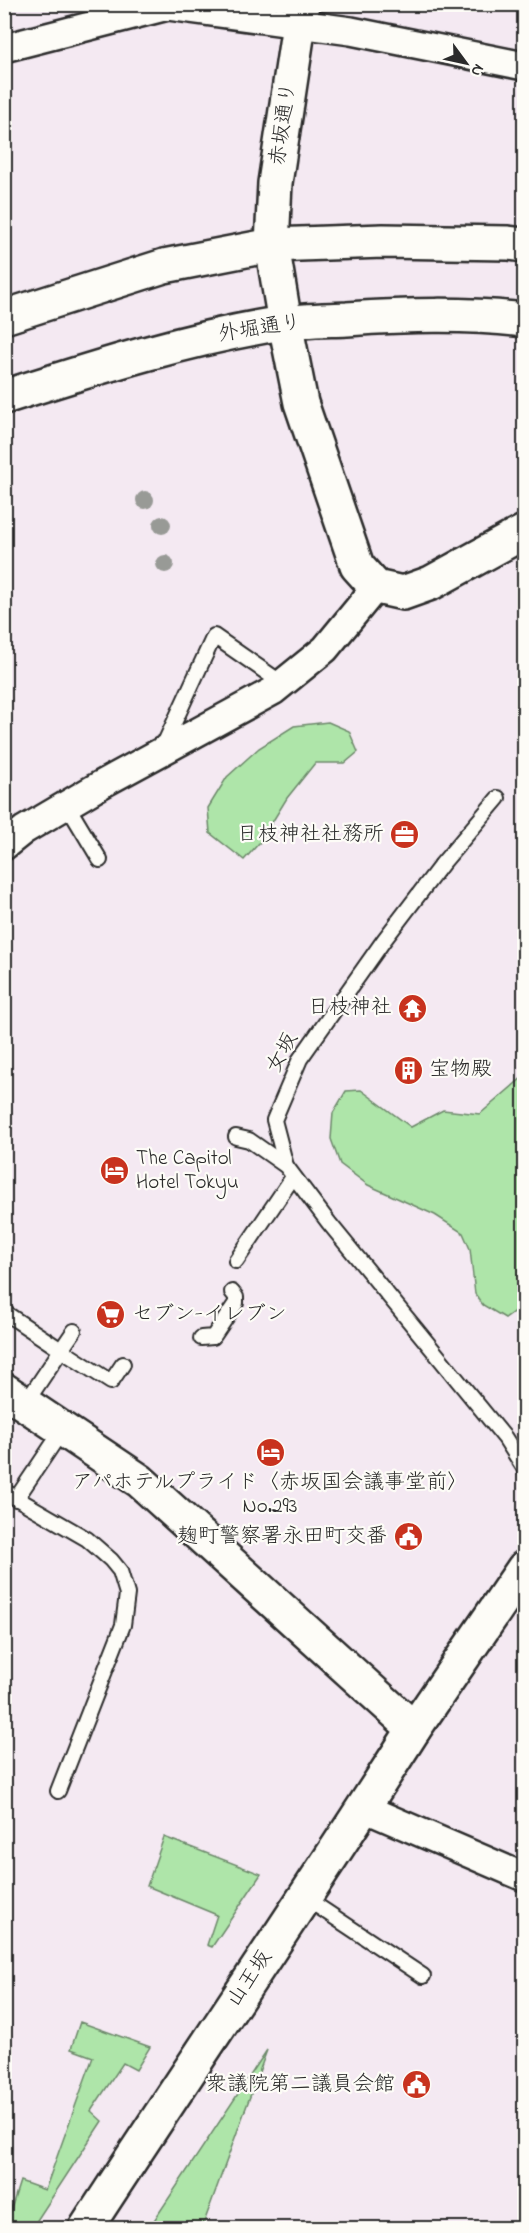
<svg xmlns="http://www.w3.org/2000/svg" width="529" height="2233" font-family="'Indie Flower','Klee One',sans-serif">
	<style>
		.green { fill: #aee5a9; stroke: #6c886a; stroke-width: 1.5 }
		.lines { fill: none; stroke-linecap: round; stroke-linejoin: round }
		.service-casing { stroke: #2b2b2b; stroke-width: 18 }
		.minor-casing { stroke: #2b2b2b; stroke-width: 32 }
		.tertiary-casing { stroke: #2b2b2b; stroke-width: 38 }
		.secondary-casing { stroke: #2b2b2b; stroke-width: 38 }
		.service { stroke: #fdfcf7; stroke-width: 14 }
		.minor { stroke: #fdfcf7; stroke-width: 27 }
		.tertiary { stroke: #fdfcf7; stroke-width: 33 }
		.secondary { stroke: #fdfcf7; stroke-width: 33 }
		.tree { fill: #989a96 }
		.labels { text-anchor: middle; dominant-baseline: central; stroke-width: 4.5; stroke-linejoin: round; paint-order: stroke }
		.street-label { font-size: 21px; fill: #2b2b2b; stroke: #fdfcf7 }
		.poi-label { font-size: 21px; fill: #2b2b2b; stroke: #fdfcf7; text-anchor: end }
	</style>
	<rect width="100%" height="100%" fill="#f4e9f2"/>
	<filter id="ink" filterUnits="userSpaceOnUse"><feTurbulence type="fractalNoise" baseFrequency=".0167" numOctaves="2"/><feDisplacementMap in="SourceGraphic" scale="12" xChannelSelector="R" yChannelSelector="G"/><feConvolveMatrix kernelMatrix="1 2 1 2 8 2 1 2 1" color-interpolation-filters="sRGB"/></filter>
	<g filter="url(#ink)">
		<!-- green -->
		<g class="green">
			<polygon points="328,722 349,731 358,752 345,763 315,763 287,798 260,842 244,860 210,833 208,808 227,777 259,748 294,726"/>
			<polygon points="523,1077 524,1304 505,1318 483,1305 475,1294 470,1249 463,1233 435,1215 368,1185 340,1164 331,1139 333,1113 346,1091 361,1090 411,1127 443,1110 480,1114"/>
			<polygon points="164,1837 261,1874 212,1947 207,1945 217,1915 147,1886"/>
			<polygon points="80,2022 150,2047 136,2070 123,2063 91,2111 102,2121 32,2228 5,2228 20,2181 45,2190 93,2057 71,2049"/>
			<polygon points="267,2050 202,2228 149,2228"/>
		</g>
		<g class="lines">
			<defs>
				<g id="service">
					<polyline points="162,749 214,636 283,684"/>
					<polyline points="67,805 100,860"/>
					<polyline points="236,1137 249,1140 286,1166 329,1223 505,1438 524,1468"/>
					<polyline points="286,1166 274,1120 300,1059 384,940 442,864 498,798"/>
					<polyline points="236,1261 293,1177"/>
					<polyline points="4,1312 61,1350 25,1404"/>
					<polyline points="74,1331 61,1350 111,1382 123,1364"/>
					<polyline points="201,1338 213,1337 236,1303 236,1297 232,1292"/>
					<polyline points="4,1491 87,1539 111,1560 120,1571 127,1594 123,1625 58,1791"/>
					<polyline points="16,1499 63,1429"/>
					<polyline points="304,1897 423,1976"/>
				</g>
				<g id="minor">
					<polyline points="4,48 168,6 351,31 524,66"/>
					<polyline points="4,846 24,830 102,784 273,691 325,649 376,587"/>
					<polyline points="364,1808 524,1877"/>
				</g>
				<g id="tertiary">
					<polyline points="272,245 285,323 301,403 357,566 376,587 403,593 431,583 524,532"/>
					<polyline points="414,1729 524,1568"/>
				</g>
				<g id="secondary">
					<polyline points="272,245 275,183 302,4"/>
					<polyline points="4,317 164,266 272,245 383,241 508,243 524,245"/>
					<path d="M4,397C95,368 188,338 283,323C303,320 325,320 347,319C406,315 465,313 524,320"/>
					<path d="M4,1390L140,1481L414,1729C307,1897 194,2062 86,2228"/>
				</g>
			</defs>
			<!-- service casing -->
			<use href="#service" class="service-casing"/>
			<!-- minor casing -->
			<use href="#minor" class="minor-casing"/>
			<!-- tertiary casing -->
			<use href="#tertiary" class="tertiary-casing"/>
			<!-- secondary casing -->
			<use href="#secondary" class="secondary-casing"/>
			<!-- service -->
			<use href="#service" class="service"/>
			<!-- minor -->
			<use href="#minor" class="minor"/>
			<!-- tertiary -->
			<use href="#tertiary" class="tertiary"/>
			<!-- secondary -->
			<use href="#secondary" class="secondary"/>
		</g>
		<!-- trees -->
		<g class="tree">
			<circle cx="145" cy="500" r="9"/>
			<circle cx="162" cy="525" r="9"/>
			<circle cx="165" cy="564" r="9"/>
		</g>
	</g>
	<!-- icons -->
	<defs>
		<symbol id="office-disc" viewBox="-11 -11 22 22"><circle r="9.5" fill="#c8321e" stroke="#fdfcf7"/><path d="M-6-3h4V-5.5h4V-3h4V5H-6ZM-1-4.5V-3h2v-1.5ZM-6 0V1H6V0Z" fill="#fff"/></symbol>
		<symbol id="temple-disc" viewBox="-11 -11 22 22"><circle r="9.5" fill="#c8321e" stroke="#fdfcf7"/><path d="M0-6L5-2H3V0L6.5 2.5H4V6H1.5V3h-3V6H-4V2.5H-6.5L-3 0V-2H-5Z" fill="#fff"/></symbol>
		<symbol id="building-disc" viewBox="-11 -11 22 22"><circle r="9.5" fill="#c8321e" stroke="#fdfcf7"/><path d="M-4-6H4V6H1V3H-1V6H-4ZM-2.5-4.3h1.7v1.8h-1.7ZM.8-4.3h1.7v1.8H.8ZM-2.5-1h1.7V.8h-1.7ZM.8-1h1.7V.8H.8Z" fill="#fff"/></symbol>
		<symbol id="hotel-disc" viewBox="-11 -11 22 22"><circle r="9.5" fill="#c8321e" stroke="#fdfcf7"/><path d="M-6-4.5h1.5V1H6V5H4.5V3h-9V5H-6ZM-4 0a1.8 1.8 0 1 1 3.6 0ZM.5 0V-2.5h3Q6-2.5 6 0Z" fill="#fff"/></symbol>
		<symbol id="supermarket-disc" viewBox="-11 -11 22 22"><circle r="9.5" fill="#c8321e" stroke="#fdfcf7"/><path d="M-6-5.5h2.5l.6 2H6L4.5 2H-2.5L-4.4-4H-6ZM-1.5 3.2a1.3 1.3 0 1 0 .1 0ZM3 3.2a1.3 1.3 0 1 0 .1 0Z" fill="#fff"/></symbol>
		<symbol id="civic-disc" viewBox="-11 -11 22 22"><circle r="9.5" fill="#c8321e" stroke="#fdfcf7"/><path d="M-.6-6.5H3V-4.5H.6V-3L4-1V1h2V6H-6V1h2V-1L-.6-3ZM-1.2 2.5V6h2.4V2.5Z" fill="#fff"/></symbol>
	</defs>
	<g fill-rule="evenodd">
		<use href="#office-disc" x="388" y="818" width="33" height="33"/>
		<use href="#temple-disc" x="396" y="992" width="33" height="33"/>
		<use href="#building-disc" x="392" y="1054" width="33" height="33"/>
		<use href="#hotel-disc" x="98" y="1154" width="33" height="33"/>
		<use href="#supermarket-disc" x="94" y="1298" width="33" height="33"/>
		<use href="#hotel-disc" x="254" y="1436" width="33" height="33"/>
		<use href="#civic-disc" x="392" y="1520" width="33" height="33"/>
		<use href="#civic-disc" x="400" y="2068" width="33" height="33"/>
	</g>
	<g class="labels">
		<!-- street labels -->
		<g class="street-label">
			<text transform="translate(284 124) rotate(-82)">赤坂通り</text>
			<text transform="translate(260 329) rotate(-9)">外堀通り</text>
			<text transform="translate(283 1053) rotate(-62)">女坂</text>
			<text transform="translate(250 1979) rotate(-56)">山王坂</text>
		</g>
		<!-- poi labels -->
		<g class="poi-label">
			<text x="384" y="835">日枝神社社務所</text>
			<text x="392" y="1008">日枝神社</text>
			<text x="429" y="1070" text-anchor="start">宝物殿</text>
			<text x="136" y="1159" text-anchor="start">The Capitol<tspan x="136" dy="24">Hotel Tokyu</tspan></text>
			<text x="132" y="1315" text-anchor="start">セブン-イレブン</text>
			<text x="270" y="1483" text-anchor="middle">アパホテルプライド〈赤坂国会議事堂前〉<tspan x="270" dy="24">No.293</tspan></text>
			<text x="387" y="1537">麹町警察署永田町交番</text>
			<text x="395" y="2085">衆議院第二議員会館</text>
		</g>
	</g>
	<!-- margin -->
	<rect width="529" height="2233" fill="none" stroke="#fdfcf7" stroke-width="24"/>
	<rect x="12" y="12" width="505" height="2209" fill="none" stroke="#2b2b2b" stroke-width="2" filter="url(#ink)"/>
	<!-- north arrow -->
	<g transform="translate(466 63) rotate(123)" stroke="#fdfcf7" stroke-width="4.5" paint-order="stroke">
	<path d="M0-4.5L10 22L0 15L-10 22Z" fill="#2b2b2b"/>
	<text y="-9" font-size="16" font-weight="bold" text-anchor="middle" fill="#2b2b2b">N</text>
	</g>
</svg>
